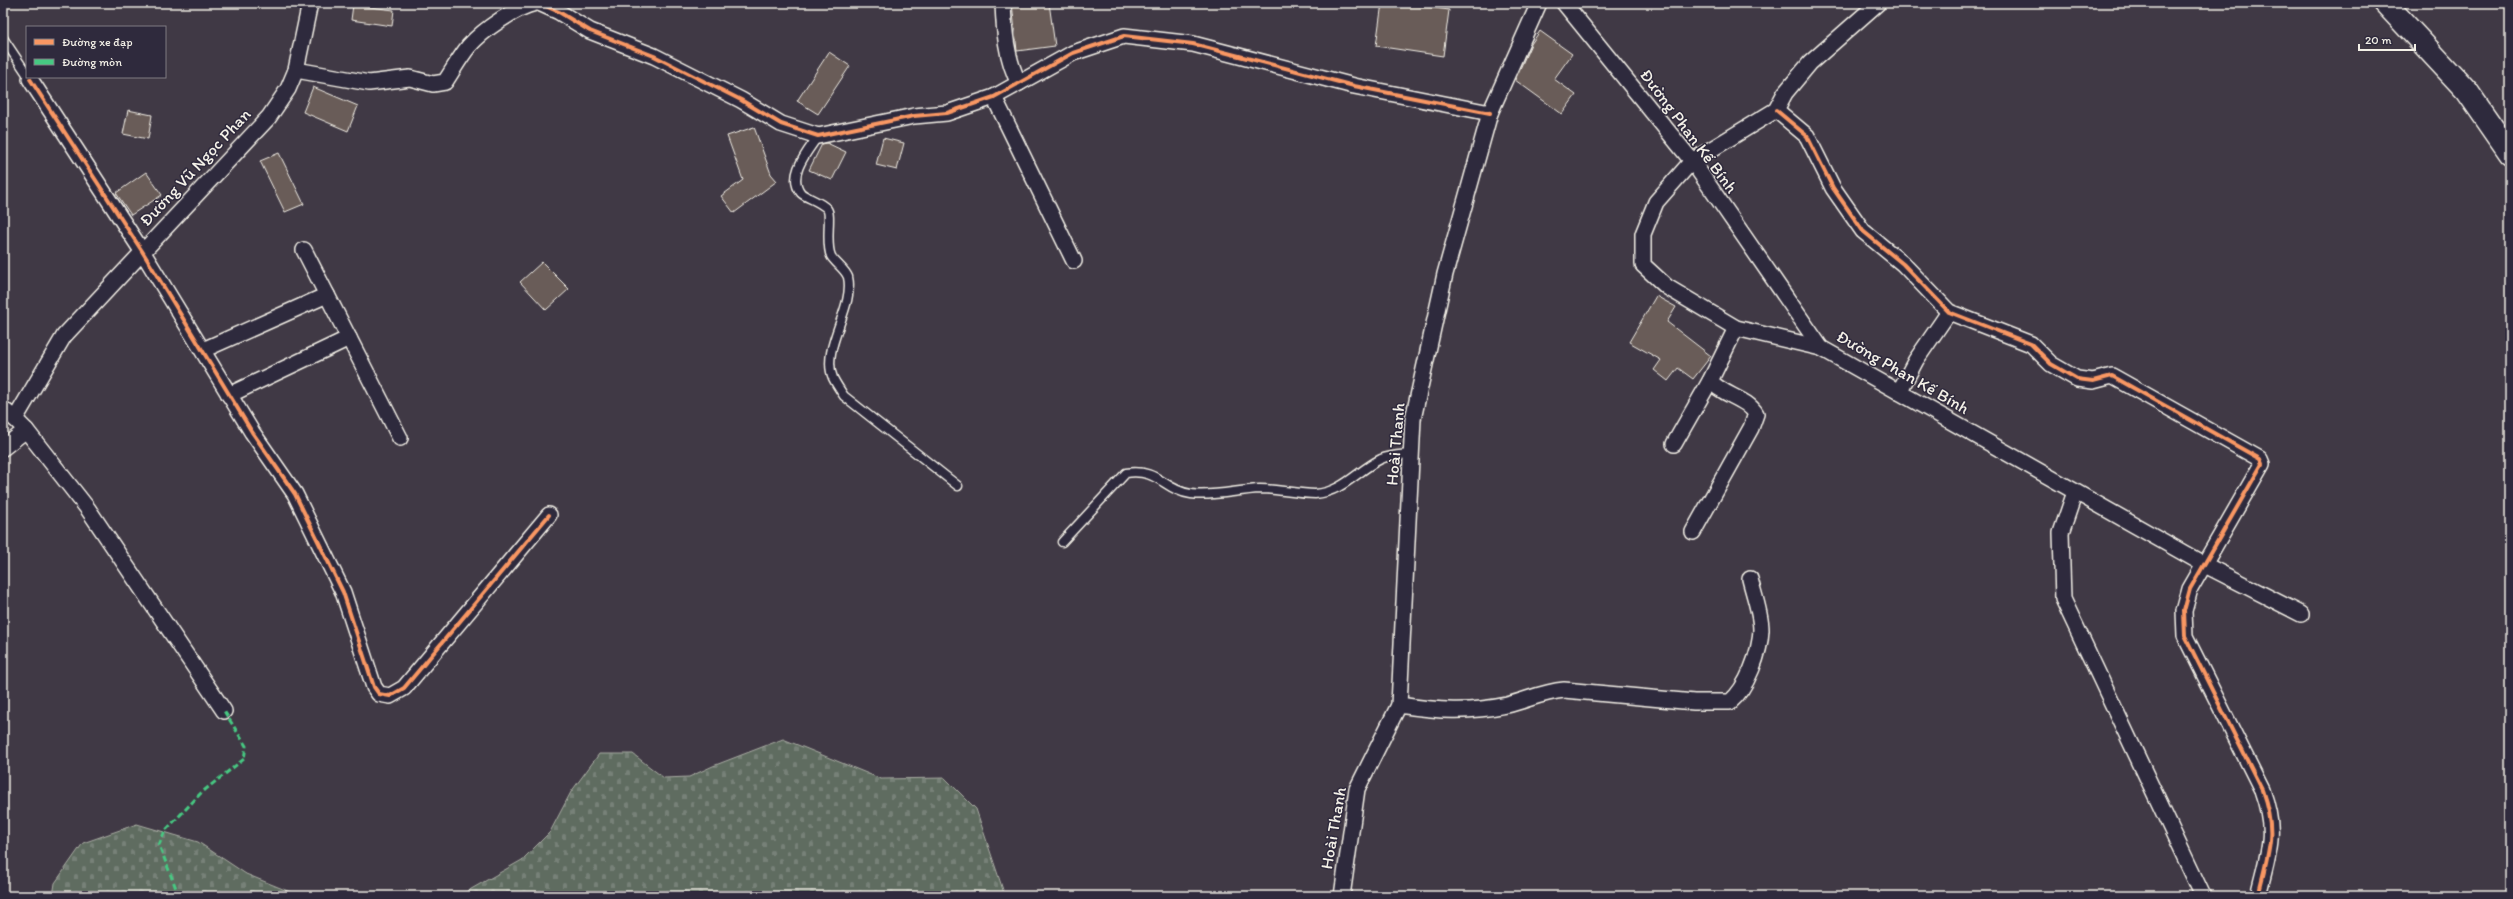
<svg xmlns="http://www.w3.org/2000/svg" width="2513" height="899" font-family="Itim,sans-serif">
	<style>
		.cemetery { fill: url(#cemetery-stones); stroke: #aaaea4 }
		.building { fill: #695c58; stroke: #f4f1e8 }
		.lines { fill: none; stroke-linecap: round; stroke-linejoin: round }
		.lane-casing { stroke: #f4f1e8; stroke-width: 11 }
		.street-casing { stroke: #f4f1e8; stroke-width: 18 }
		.secondary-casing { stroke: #f4f1e8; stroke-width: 25 }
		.lane { stroke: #2f2a3d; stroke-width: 8 }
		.street { stroke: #2f2a3d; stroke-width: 15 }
		.secondary { stroke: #2f2a3d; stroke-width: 22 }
		.quiet { stroke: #46c982; stroke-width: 3; stroke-dasharray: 6 3; stroke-linecap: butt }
		.cycleway-casing { stroke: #2f2a3d; stroke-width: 6 }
		.cycleway { stroke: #f99763; stroke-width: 4 }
		.labels { text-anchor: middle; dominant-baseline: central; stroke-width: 3; stroke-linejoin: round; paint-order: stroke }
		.street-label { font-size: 17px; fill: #f4f1e8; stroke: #2f2a3d }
	</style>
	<defs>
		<pattern id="cemetery-stones" width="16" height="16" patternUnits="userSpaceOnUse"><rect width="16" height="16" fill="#5f6c61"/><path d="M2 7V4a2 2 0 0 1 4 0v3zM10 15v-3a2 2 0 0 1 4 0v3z" fill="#778178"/></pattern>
	</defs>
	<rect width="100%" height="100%" fill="#403945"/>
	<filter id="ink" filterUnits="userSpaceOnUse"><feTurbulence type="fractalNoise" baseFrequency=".025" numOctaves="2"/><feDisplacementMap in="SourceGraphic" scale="8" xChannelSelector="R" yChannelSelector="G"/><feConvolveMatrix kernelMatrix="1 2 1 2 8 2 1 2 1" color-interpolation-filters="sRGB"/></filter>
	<g filter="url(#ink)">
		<!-- cemetery -->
		<g class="cemetery">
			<polygon points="783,739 881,779 945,778 976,809 1005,896 459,896 522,860 550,832 571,792 599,754 633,754 664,778 689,777 713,766"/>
			<polygon points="137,824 198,842 246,874 300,896 53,896 55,883 83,843"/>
		</g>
		<!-- building -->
		<g class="building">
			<polygon points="1012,3 1049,3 1055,46 1017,51"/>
			<polygon points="1382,3 1399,3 1449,10 1443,56 1376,46"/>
			<polygon points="353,5 394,10 392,26 351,20"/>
			<polygon points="1540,31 1572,54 1554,79 1576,95 1562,114 1515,80 1531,44"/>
			<polygon points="829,52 850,66 818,114 797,101"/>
			<polygon points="313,87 358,106 348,131 303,112"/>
			<polygon points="128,110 152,115 148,139 123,134"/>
			<polygon points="754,127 771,174 777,181 734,213 721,196 743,180 727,136"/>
			<polygon points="883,138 904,143 897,170 876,165"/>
			<polygon points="827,143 846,152 832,180 809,170 822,144"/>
			<polygon points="279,153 304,204 285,212 260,161"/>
			<polygon points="146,172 162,195 131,215 116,193"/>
			<polygon points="542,262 569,289 546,310 520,282"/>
			<polygon points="1656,296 1676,307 1667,322 1711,356 1693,379 1678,368 1668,381 1654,370 1661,360 1629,342"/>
		</g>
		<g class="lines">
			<defs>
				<g id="lane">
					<polyline points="3,38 27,74"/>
					<path d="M818,136C809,150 786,175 801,193C806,198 820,201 827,209C832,215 825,243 831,256C835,263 845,269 848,277C855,308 820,348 833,378C836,384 840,390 844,396L958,486"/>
					<path d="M1062,542L1126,473C1158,468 1164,490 1191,494C1214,497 1237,490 1260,489C1279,489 1297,494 1315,494C1343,492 1358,470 1381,459C1390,455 1402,455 1411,454"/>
				</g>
				<g id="street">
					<polyline points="539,3 559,12 590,31 654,56 741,100 781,124 818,136 914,116 947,113 994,97 1073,53 1124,36 1193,44 1354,86 1490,113"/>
					<path d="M1003,3C1004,29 1006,59 1019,83"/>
					<polyline points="1564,3 1692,161 1821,348 2205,565 2301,614"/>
					<path d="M296,70L369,83L410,78L433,84L445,82C453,70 460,57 469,46C483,30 516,7 536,3"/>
					<polyline points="30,79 142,251 252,432 295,494 343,592 374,687 379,694 390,696 404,688 549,515"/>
					<polyline points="994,97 1074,261"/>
					<path d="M1776,110L1807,136L1833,188L1863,231L1903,264L1949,312L2031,344L2051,364L2077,379L2093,381L2112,376L2260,459L2262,464L2190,589L2184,611L2185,636L2262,790C2278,835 2268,852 2258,896"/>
					<polyline points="304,250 400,438"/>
					<polyline points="1821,348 1736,328 1667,287 1643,265 1643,234 1656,202 1692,161 1776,110 1785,93 1810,63 1878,3"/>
					<polyline points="203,350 327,295"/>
					<polyline points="1899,392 1916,360 1949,312"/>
					<polyline points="229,395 349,338"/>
					<polyline points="3,409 15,419"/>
					<polyline points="26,430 88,509 224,711"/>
					<polyline points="1674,444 1710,381 1736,328"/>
					<polyline points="3,448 26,430 15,419 64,336 269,117 288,89 296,70 310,3"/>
					<polyline points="2075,492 2061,533 2063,599 2203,896"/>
					<path d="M1693,532L1751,428L1756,414C1747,398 1724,396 1710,381"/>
					<path d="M1399,705C1438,711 1468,713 1507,705C1527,700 1543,692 1564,690L1694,702H1730C1747,688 1760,653 1761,630C1761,614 1754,595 1750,579"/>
					<polyline points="1342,896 1357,789 1399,705 1413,419 1445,274 1490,113 1539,3"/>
				</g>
				<polyline id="secondary" points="2385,3 2467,91 2510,153"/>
			</defs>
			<!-- lane casing -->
			<use href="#lane" class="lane-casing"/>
			<!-- street casing -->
			<use href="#street" class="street-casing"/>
			<!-- secondary casing -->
			<use href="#secondary" class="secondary-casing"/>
			<!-- lane -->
			<use href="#lane" class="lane"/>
			<!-- street -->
			<use href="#street" class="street"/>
			<!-- secondary -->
			<use href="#secondary" class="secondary"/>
			<!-- quiet -->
			<polyline class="quiet" points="179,896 159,845 165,831 201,793 244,759 246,746 224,711"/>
			<defs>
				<g id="cycleway">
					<polyline points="539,3 559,12 590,31 654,56 741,100 781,124 818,136 914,116 947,113 994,97 1073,53 1124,36 1193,44 1354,86 1490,113"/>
					<polyline points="30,79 142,251 252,432 295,494 343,592 374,687 379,694 390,696 404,688 549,515"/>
					<path d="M1776,110L1807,136L1833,188L1863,231L1903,264L1949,312L2031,344L2051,364L2077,379L2093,381L2112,376L2260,459L2262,464L2190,589L2184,611L2185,636L2262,790C2278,835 2268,852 2258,896"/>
				</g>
			</defs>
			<!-- cycleway casing -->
			<use href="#cycleway" class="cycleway-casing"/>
			<!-- cycleway -->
			<use href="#cycleway" class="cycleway"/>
		</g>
	</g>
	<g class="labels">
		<!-- street labels -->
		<g class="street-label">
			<text transform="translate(1689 131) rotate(53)">Đường Phan Kế Bính</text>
			<text transform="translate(195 167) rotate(-47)">Đường Vũ Ngọc Phan</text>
			<text transform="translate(1903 372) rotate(30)">Đường Phan Kế Bính</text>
			<text transform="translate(1395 444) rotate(-85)">Hoài Thanh</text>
			<text transform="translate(1333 828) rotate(-80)">Hoài Thanh</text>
		</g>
	</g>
	<!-- margin -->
	<rect width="2513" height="899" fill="none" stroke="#2f2a3d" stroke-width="16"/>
	<rect x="8" y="8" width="2497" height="883" fill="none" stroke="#f4f1e8" stroke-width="1.5" filter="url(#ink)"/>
	<!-- legend -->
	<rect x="26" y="26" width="140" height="52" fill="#2f2a3d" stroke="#7e7a81"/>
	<rect x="34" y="39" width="20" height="6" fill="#f99763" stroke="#7e7a81"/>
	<text x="62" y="46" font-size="12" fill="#f4f1e8">Đường xe đạp</text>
	<rect x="34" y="59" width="20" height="6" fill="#46c982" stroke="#7e7a81"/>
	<text x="62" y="66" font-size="12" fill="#f4f1e8">Đường mòn</text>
	<!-- scale -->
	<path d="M2359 44v6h56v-6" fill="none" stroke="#f4f1e8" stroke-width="2"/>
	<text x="2365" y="44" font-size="12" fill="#f4f1e8" stroke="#2f2a3d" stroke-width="3" paint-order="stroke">20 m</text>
</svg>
